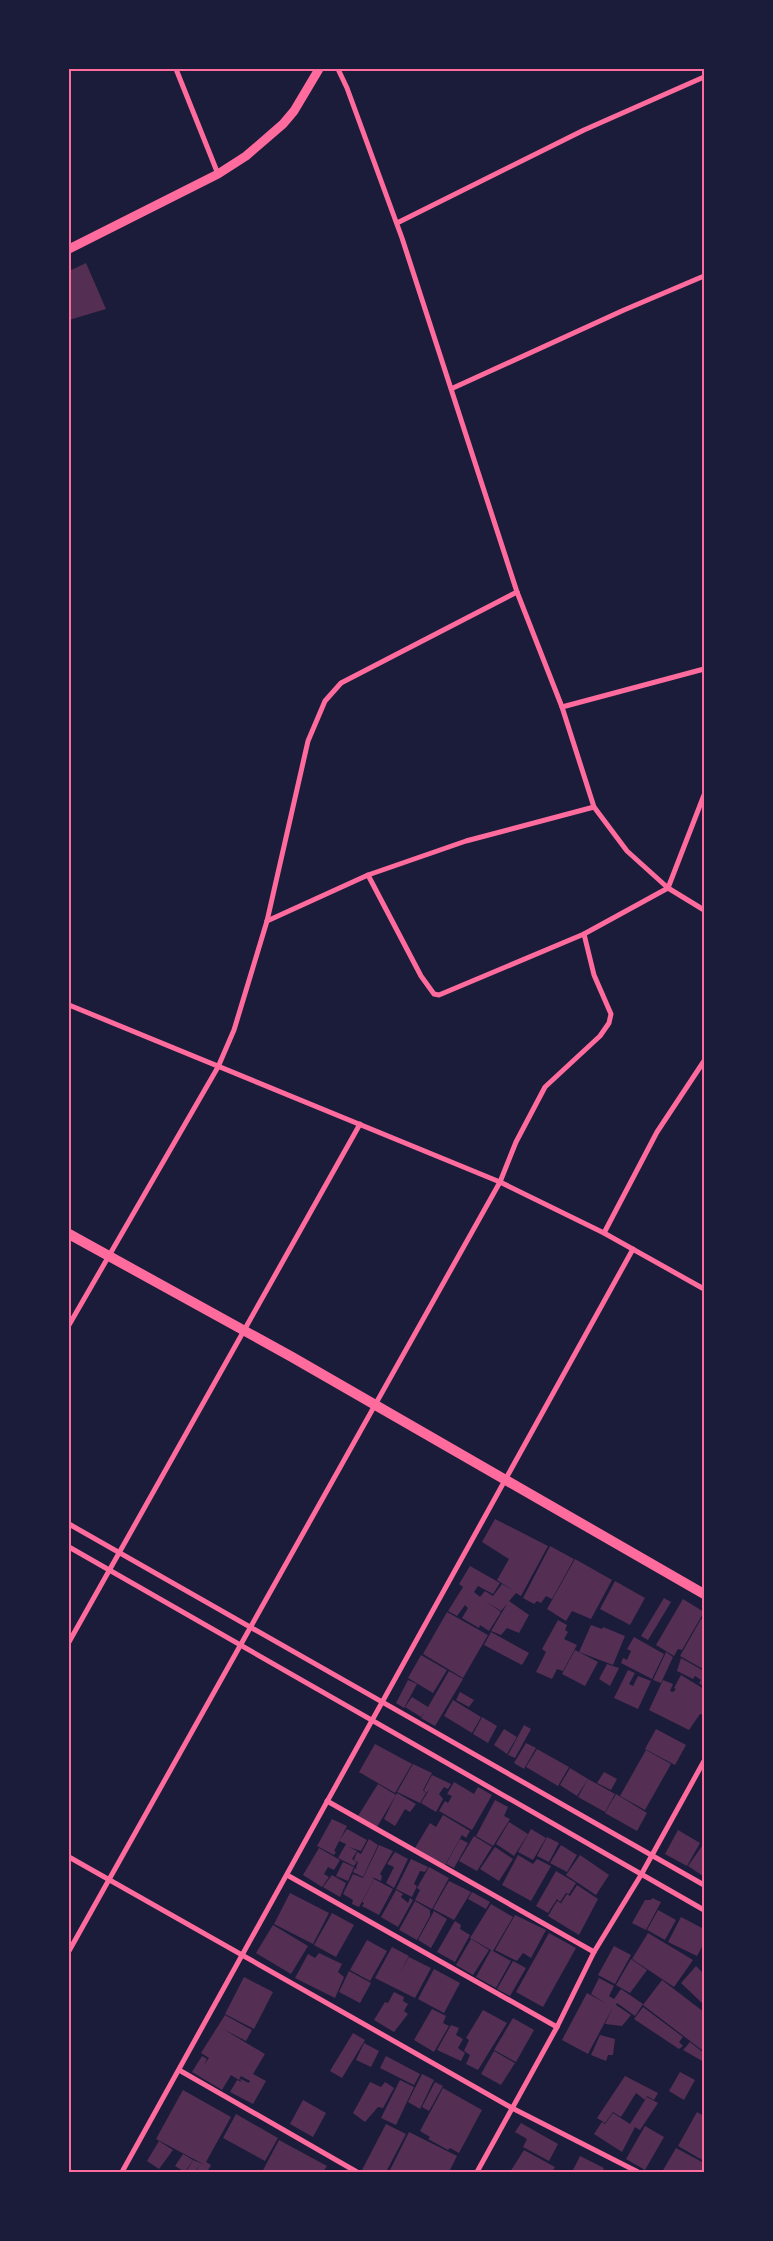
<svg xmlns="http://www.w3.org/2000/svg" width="773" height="2241" font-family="'Sofia Sans Condensed',sans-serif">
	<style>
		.building { fill: #542f53 }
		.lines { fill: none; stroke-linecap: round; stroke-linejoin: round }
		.minor { stroke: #ff6b9d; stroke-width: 5 }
		.tertiary { stroke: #ff6b9d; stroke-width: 9 }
		.secondary { stroke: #ff6b9d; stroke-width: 10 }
		.neatline { fill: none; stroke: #ff6b9d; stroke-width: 2 }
	</style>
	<rect width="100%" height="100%" fill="#1b1b3a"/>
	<!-- building -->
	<g class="building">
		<polygon points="86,263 106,309 69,320 69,271"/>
		<polygon points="495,1519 548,1546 521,1596 516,1593 509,1601 529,1615 519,1633 507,1628 501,1635 491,1631 507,1604 501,1611 487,1602 501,1612 489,1631 480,1625 479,1628 462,1618 468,1608 465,1605 457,1616 448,1611 463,1587 459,1584 470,1566 500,1583 493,1594 478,1586 474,1592 480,1597 485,1591 493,1596 502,1584 514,1591 497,1580 509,1559 482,1542"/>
		<polygon points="550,1546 574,1559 552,1599 546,1596 541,1603 537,1601 534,1604 523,1598"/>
		<polygon points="575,1559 612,1580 591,1619 572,1611 566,1621 547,1609"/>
		<polygon points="615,1581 645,1598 630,1625 600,1609"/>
		<polygon points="664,1598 671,1602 648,1640 641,1636"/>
		<polygon points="683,1599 704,1612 682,1650 678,1649 674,1656 656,1645"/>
		<polygon points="447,1612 488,1635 463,1678 423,1654"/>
		<polygon points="701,1619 704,1621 703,1669 680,1656"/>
		<polygon points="558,1620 567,1625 565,1630 568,1632 564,1639 577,1645 563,1671 557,1669 552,1679 536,1672 546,1652 542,1649"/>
		<polygon points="591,1625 602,1629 603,1627 625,1636 613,1665 579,1652"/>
		<polygon points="491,1632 529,1653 522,1665 484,1645"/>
		<polygon points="634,1637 664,1654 652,1679 621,1663 623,1658 627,1660 631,1651 627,1649"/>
		<polygon points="575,1650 598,1662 585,1686 562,1674"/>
		<polygon points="666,1652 673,1657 661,1683 653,1680"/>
		<polygon points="421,1655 447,1670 433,1693 408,1678"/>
		<polygon points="681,1658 704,1671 704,1687 699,1683 701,1680 695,1676 693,1679 677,1671"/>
		<polygon points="607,1664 619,1668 610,1686 599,1679"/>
		<polygon points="628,1670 635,1673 629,1684 633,1686 638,1676 651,1681 638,1709 614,1698"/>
		<polygon points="449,1671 463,1679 435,1726 421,1718 425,1711 421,1717 405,1707 412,1697 428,1707"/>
		<polygon points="681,1675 704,1689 704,1715 700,1714 689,1730 649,1710 663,1680 673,1684 670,1691 673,1692 676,1689 674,1688"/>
		<polygon points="408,1680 417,1684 404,1708 396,1703"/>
		<polygon points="460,1692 474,1700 469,1707 456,1700"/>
		<polygon points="453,1700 481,1717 472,1733 444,1716"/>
		<polygon points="482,1717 497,1726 488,1743 473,1734"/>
		<polygon points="524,1725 531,1729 515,1758 508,1755"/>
		<polygon points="504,1729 517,1737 507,1754 494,1745"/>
		<polygon points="656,1729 686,1745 675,1765 645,1749"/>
		<polygon points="526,1743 536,1748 524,1769 514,1763"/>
		<polygon points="375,1744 412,1764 395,1793 359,1772"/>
		<polygon points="537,1749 569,1767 558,1786 526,1767"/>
		<polygon points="646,1750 671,1764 645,1810 620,1796"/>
		<polygon points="413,1764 432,1773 423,1790 426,1793 420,1803 397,1792"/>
		<polygon points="570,1768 588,1779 577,1796 560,1785"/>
		<polygon points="604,1772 617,1779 611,1790 597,1783"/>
		<polygon points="432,1775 451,1784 448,1789 444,1787 439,1794 443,1799 436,1812 421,1803 429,1790 426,1793 424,1790"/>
		<polygon points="588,1779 615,1794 605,1812 578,1797"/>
		<polygon points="454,1782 474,1794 478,1787 492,1795 472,1830 439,1811 445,1801 448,1803 452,1796 447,1794"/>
		<polygon points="378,1784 396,1795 377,1827 358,1816"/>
		<polygon points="397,1793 416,1804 410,1812 405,1809 395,1826 384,1819"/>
		<polygon points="616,1794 647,1813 637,1831 605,1813"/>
		<polygon points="495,1800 508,1807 504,1816 510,1819 493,1846 476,1836"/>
		<polygon points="443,1815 470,1831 466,1838 462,1835 445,1865 415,1848 430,1823 436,1827"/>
		<polygon points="332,1819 347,1826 334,1851 336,1852 334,1855 317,1846"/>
		<polygon points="509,1822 528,1834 514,1856 496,1844"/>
		<polygon points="347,1829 367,1840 361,1851 349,1847 357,1851 352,1859 357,1862 354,1866 338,1858 346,1844 339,1841"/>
		<polygon points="531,1829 546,1838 533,1860 518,1852"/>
		<polygon points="678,1830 700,1843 687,1866 665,1854"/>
		<polygon points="474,1836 492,1847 477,1871 459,1861"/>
		<polygon points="547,1837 559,1843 549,1862 537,1856"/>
		<polygon points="369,1839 378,1845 363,1877 353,1872 355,1868 357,1869 356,1867 358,1862 354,1860 357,1852 361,1854"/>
		<polygon points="460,1839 468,1843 454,1868 446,1864"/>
		<polygon points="379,1845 393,1851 380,1874 382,1876 381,1881 372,1877 374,1879 359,1907 352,1904 353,1900 343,1894 353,1874 363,1878"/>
		<polygon points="561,1845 577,1855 567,1872 550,1863"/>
		<polygon points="702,1846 704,1847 703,1876 688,1866"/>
		<polygon points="495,1847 513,1859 499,1881 480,1869"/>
		<polygon points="319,1848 340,1860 334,1870 328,1867 324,1874 329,1877 322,1887 303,1875"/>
		<polygon points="395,1852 408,1859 394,1888 386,1883 394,1867 387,1864"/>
		<polygon points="518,1855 533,1864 537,1859 551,1866 531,1901 502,1885"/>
		<polygon points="580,1855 609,1875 596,1895 566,1875"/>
		<polygon points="411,1859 428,1867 425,1872 420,1871 414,1884 417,1886 412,1897 396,1889"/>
		<polygon points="343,1862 354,1867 348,1881 336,1876"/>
		<polygon points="429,1867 449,1878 432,1909 415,1900 420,1890 417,1888"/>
		<polygon points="556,1871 576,1883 569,1894 566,1893 560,1902 557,1899 548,1913 536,1906"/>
		<polygon points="332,1875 346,1883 340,1897 323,1887"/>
		<polygon points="374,1879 393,1889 379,1915 362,1906 364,1903 362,1902"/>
		<polygon points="449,1881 471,1892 454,1920 433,1909"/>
		<polygon points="577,1885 598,1899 579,1935 548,1916 557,1901 564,1905 561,1903 567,1894 570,1896"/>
		<polygon points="396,1890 403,1894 401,1897 408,1903 410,1898 413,1900 398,1927 381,1917"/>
		<polygon points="472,1892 490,1902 486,1909 468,1899"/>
		<polygon points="290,1893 329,1913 313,1944 274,1924"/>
		<polygon points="652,1898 661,1902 646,1930 632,1923 645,1900 651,1900"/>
		<polygon points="415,1901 430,1910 430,1916 417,1940 399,1930"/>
		<polygon points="491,1904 513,1917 493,1951 511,1961 496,1988 476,1977 491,1950 470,1938"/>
		<polygon points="658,1910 676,1920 665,1940 647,1930"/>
		<polygon points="434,1911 447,1919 431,1948 418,1940"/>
		<polygon points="332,1913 354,1925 336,1957 314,1945"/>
		<polygon points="515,1915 546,1930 531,1958 523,1953 517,1961 495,1950"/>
		<polygon points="681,1917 704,1929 704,1943 697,1956 668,1942"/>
		<polygon points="455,1921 461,1925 460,1929 470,1935 455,1962 437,1952"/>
		<polygon points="273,1925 308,1946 291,1974 256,1953"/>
		<polygon points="549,1933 576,1948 543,2007 516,1992"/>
		<polygon points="648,1933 693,1960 674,1987 632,1959"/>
		<polygon points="471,1939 489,1950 473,1975 456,1965"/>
		<polygon points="367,1940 387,1951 370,1981 350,1970"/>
		<polygon points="614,1946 631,1955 615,1984 598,1975"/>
		<polygon points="392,1947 409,1956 399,1975 409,1957 431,1968 415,1998 375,1978"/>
		<polygon points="319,1953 342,1964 338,1972 344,1977 335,1998 295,1978 308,1954 315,1958"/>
		<polygon points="631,1959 647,1970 630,1993 616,1985"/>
		<polygon points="513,1961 526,1968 510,1996 497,1989"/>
		<polygon points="696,1966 704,1974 704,2005 681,1983"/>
		<polygon points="434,1969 460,1983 444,2013 418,1999"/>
		<polygon points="349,1971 371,1983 360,2003 339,1992"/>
		<polygon points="244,1977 273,1992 254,2029 225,2014"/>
		<polygon points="599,1978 614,1986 609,1996 614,1999 621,1989 643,2004 635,2016 617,2003 616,2005 631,2015 622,2026 605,2024 613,2007 588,2054 562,2040 587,1993 605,2003 591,1994"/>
		<polygon points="662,1980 704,2012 704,2047 702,2050 643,2005"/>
		<polygon points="394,1992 404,1997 403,2001 408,2004 404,2011 408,2014 394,2032 374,2020 385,2002 388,2003"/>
		<polygon points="643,2007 683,2037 679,2042 683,2046 679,2049 634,2019"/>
		<polygon points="432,2009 446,2016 443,2023 449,2026 434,2052 414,2040"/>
		<polygon points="483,2010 507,2023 478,2070 466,2064 470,2055 464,2051 469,2040 466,2038"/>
		<polygon points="225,2015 252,2030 246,2041 223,2029 265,2054 253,2074 266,2081 253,2104 230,2092 237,2080 242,2082 240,2080 241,2079 249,2083 250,2081 241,2076 239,2080 231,2075 222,2090 192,2072 202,2056 207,2059 204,2065 209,2058 201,2053"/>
		<polygon points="513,2018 534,2030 516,2062 494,2050"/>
		<polygon points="451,2025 459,2028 456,2035 463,2039 458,2048 465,2053 461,2061 437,2050"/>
		<polygon points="353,2033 365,2040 342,2078 330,2071"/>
		<polygon points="600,2035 615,2039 613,2055 608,2055 606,2061 591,2055"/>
		<polygon points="690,2042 704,2053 704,2062 683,2050"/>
		<polygon points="364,2043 379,2051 371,2067 356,2060"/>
		<polygon points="494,2051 515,2063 501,2085 481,2074"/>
		<polygon points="386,2056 420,2074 414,2085 380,2068"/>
		<polygon points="680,2072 695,2080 684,2100 669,2091"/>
		<polygon points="422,2074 434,2080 420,2109 408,2102"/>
		<polygon points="625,2076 658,2093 654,2100 647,2096 645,2100 636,2093 621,2117 613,2112 605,2123 597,2118"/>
		<polygon points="400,2080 414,2087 396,2125 381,2118"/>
		<polygon points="370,2082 381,2087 385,2082 394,2088 383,2108 378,2107 365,2122 353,2113"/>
		<polygon points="435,2082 443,2086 429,2111 422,2107"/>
		<polygon points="443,2088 482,2110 459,2153 450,2148 448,2150 428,2139 430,2137 420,2131"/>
		<polygon points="183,2090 231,2117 206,2162 211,2165 207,2172 196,2172 199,2166 195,2172 186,2172 193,2160 205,2165 156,2139"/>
		<polygon points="647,2097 658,2103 640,2130 635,2127 622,2152 594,2134 602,2122 605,2124 613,2113 630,2124"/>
		<polygon points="303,2100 326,2113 313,2137 290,2124"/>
		<polygon points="697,2112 704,2116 704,2161 678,2146"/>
		<polygon points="236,2114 278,2138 265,2161 223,2138"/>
		<polygon points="521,2123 558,2144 549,2161 523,2147 527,2139 515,2132"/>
		<polygon points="386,2124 406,2134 386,2172 366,2172 362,2170"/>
		<polygon points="645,2126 664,2137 645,2170 626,2159"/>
		<polygon points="409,2132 457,2156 449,2172 389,2172"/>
		<polygon points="279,2140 327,2166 323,2172 262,2172"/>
		<polygon points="159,2141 173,2150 159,2169 147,2161"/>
		<polygon points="676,2148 704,2163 704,2172 662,2172"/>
		<polygon points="524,2150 555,2167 552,2172 510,2172"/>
		<polygon points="183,2154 193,2160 185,2172 175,2166"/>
		<polygon points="580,2156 604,2168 602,2172 572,2172"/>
	</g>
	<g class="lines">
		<!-- minor -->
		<g class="minor">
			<polyline points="176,69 218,174"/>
			<polyline points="338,69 347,88 402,238 517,592 562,707 594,807 627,851 668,888 704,910"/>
			<polyline points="397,223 584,130 704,77"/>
			<polyline points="453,388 624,310 704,276"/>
			<polyline points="562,707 704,669"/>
			<polyline points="368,875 421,976 434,994 439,995 584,934 668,888 704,795"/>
			<polyline points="267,921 368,875 466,841 594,807"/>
			<polyline points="69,1005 500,1182 604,1233 704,1289"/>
			<polyline points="604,1233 657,1132 704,1061"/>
			<polyline points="69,1325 218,1067 234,1030 267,921 308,741 325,701 341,683 517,592"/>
			<polyline points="69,1524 704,1885"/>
			<polyline points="69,1547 704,1910"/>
			<polyline points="69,1642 360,1124"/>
			<polyline points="327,1801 594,1952"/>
			<polyline points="69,1857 512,2108 638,2172"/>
			<polyline points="287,1875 557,2027"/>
			<polyline points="69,1951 500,1182 516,1142 545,1087 600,1036 609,1023 611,1014 594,975 584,934"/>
			<polyline points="179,2070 357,2172"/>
			<polyline points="69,2171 70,2172"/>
			<polyline points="122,2172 633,1249"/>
			<polyline points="477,2172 557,2027 594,1952 641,1875 704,1761"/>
		</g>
		<!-- tertiary -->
		<polyline class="tertiary" points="69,249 218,174 246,156 283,124 294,111 319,69"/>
		<!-- secondary -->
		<polyline class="secondary" points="69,1234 292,1357 704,1594"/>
	</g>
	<!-- border -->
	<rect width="773" height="2241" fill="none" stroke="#1b1b3a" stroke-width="140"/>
	<rect x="70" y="70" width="633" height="2101" class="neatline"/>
</svg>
